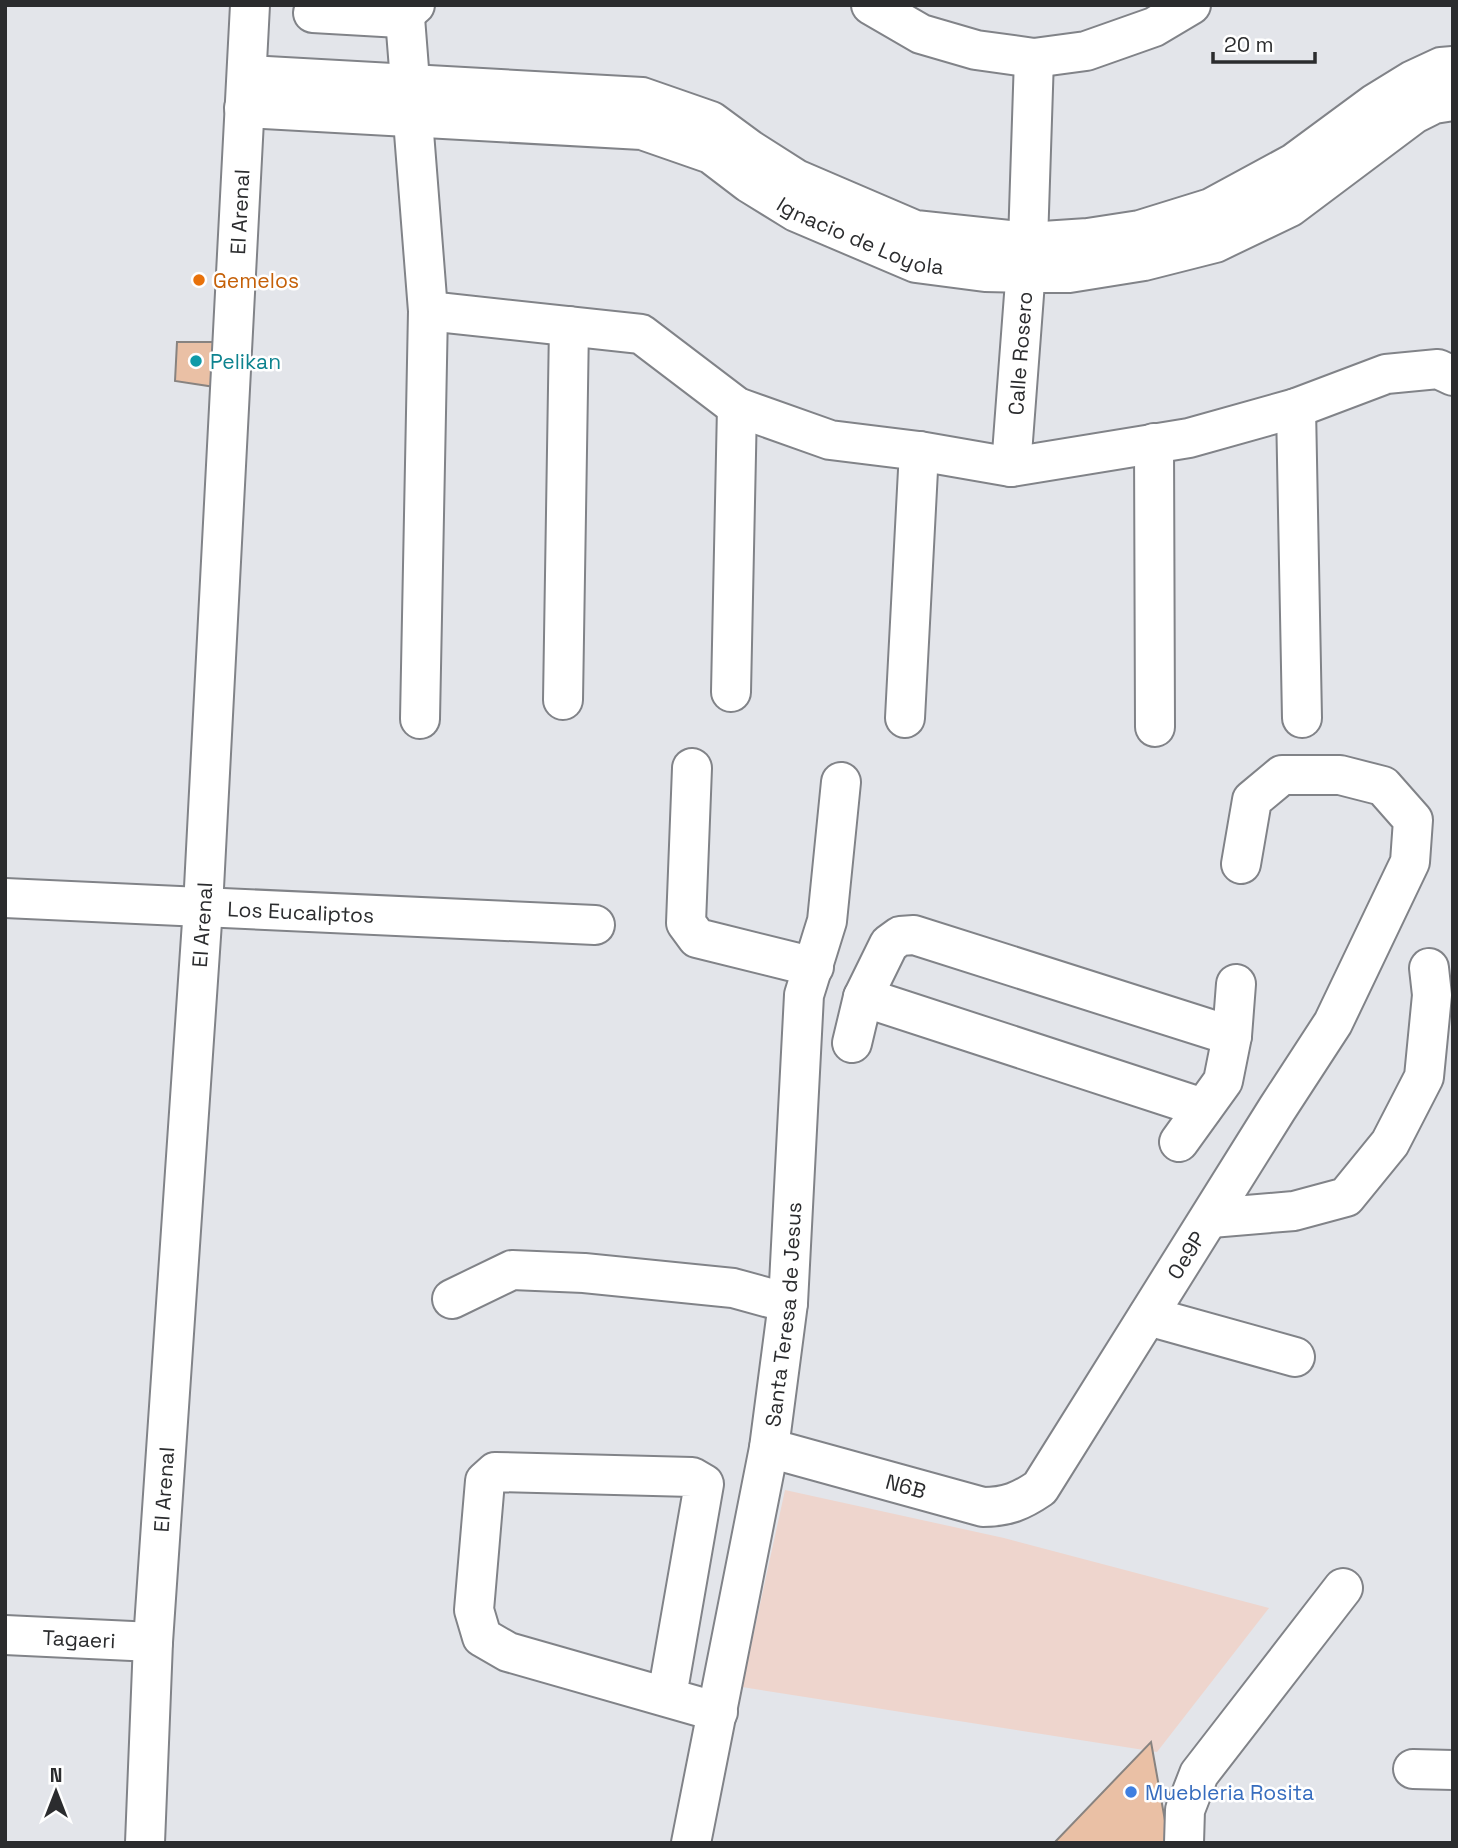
<svg xmlns="http://www.w3.org/2000/svg" width="1458" height="1848" font-family="'Space Grotesk',sans-serif">
	<style>
		.education { fill: #eed5cd }
		.building { fill: #eac0a5; stroke: #888380; stroke-width: 2 }
		.lines { fill: none; stroke-linecap: round; stroke-linejoin: round }
		.minor-casing { stroke: #818388; stroke-width: 42 }
		.minor { stroke: #fff; stroke-width: 38 }
		.food-dot { fill: #e8710a; stroke: #fff; stroke-width: 2.5 }
		.culture-dot { fill: #0f9aa8; stroke: #fff; stroke-width: 2.5 }
		.shop-dot { fill: #3f7fe0; stroke: #fff; stroke-width: 2.5 }
		.labels { text-anchor: middle; dominant-baseline: central; stroke-width: 5; stroke-linejoin: round; paint-order: stroke }
		.street-label { font-size: 21px; fill: #2b2c2e; stroke: #fff }
		.food-label { font-size: 21px; fill: #c56008; stroke: #fff; text-anchor: start }
		.culture-label { font-size: 21px; fill: #0d838f; stroke: #fff; text-anchor: start }
		.shop-label { font-size: 21px; fill: #366cbe; stroke: #fff; text-anchor: start }
	</style>
	<rect width="100%" height="100%" fill="#e3e5ea"/>
	<!-- education -->
	<polygon class="education" points="785,1490 1004,1538 1269,1608 1157,1752 742,1687"/>
	<!-- building -->
	<g class="building">
		<polygon points="177,342 217,342 215,387 175,381"/>
		<polygon points="1151,1742 1169,1843 1054,1843"/>
	</g>
	<g class="lines">
		<defs>
			<g id="minor">
				<polyline points="404,5 428,311 420,719"/>
				<polyline points="871,5 921,34 976,50 1034,58 1086,51 1154,27 1191,5"/>
				<polyline points="313,13 400,18 415,5"/>
				<polyline points="247,75 642,97 711,121 749,149 796,179 915,230 1028,242 1088,238 1140,230 1211,208 1294,163 1374,104 1413,80 1441,67 1453,66"/>
				<path id="s1" d="M244,108L642,130L711,154L749,183L796,212L916,263L985,272L1024,273H1069L1144,261L1215,243L1290,207L1414,114L1434,104L1453,101"/>
				<polyline points="428,311 641,334 737,407 830,440 919,451 1011,467 1189,438 1296,408 1386,374 1438,369 1453,376"/>
				<polyline points="1296,408 1302,718"/>
				<polyline points="1154,443 1155,727"/>
				<path id="s2" d="M1011,467L1028,242L1034,58"/>
				<polyline points="731,692 737,407"/>
				<polyline points="563,700 569,326"/>
				<polyline points="905,718 919,451"/>
				<polyline points="692,768 686,923 697,938 814,967"/>
				<path id="s3" d="M5,898L595,925"/>
				<polyline points="863,997 1203,1108"/>
				<polyline points="852,1043 863,997 889,944 900,936 914,935 1232,1036"/>
				<polyline points="1179,1142 1223,1081 1232,1036 1236,984"/>
				<polyline points="1211,1218 1294,1211 1346,1197 1390,1143 1424,1077 1432,995 1429,968"/>
				<polyline points="452,1299 512,1270 584,1273 733,1288 788,1303"/>
				<polyline points="1148,1316 1295,1357"/>
				<path id="s4" d="M769,1448L983,1507C1007,1507 1021,1501 1040,1488L1277,1109L1333,1023L1410,862L1413,820L1383,786L1340,775H1282L1252,800L1241,864"/>
				<path id="s5" d="M5,1635L153,1642"/>
				<polyline points="667,1696 704,1484 692,1477 495,1472 485,1481 474,1610 482,1637 508,1652 718,1712"/>
				<polyline points="1413,1769 1453,1770"/>
				<path id="s6" d="M145,1843L153,1642L203,907L250,5"/>
				<path id="s7" d="M691,1843L769,1448L788,1303L804,995L827,921L841,782"/>
				<polyline points="1184,1843 1185,1810 1199,1774 1343,1588"/>
			</g>
		</defs>
		<!-- minor casing -->
		<use href="#minor" class="minor-casing"/>
		<!-- minor -->
		<use href="#minor" class="minor"/>
	</g>
	<!-- markers -->
	<circle class="food-dot" cx="199" cy="280" r="7"/>
	<circle class="culture-dot" cx="196" cy="361" r="7"/>
	<circle class="shop-dot" cx="1131" cy="1792" r="7"/>
	<g class="labels">
		<!-- street labels -->
		<g class="street-label">
			<text stroke="none"><textPath href="#s6" startOffset="1634">El Arenal</textPath></text>
			<text stroke="none"><textPath href="#s1" startOffset="644">Ignacio de Loyola</textPath></text>
			<text stroke="none"><textPath href="#s2" startOffset="114">Calle Rosero</textPath></text>
			<text stroke="none"><textPath href="#s3" startOffset="296">Los Eucaliptos</textPath></text>
			<text stroke="none"><textPath href="#s6" startOffset="920">El Arenal</textPath></text>
			<text stroke="none"><textPath href="#s4" startOffset="558">Oe9P</textPath></text>
			<text stroke="none"><textPath href="#s7" startOffset="537">Santa Teresa de Jesus</textPath></text>
			<text stroke="none"><textPath href="#s4" startOffset="142">N6B</textPath></text>
			<text stroke="none"><textPath href="#s6" startOffset="354">El Arenal</textPath></text>
			<text stroke="none"><textPath href="#s5" startOffset="74">Tagaeri</textPath></text>
		</g>
		<!-- food labels -->
		<g class="food-label">
			<text x="213" y="280">Gemelos</text>
		</g>
		<!-- culture labels -->
		<g class="culture-label">
			<text x="210" y="361">Pelikan</text>
		</g>
		<!-- shop labels -->
		<g class="shop-label">
			<text x="1145" y="1792">Muebleria Rosita</text>
		</g>
	</g>
	<!-- border -->
	<rect width="1458" height="1848" fill="none" stroke="#2b2c2e" stroke-width="14"/>
	<!-- north arrow -->
	<g transform="translate(56 1792)" stroke="#ffffff" stroke-width="5" paint-order="stroke">
	<path d="M0-5L12 26L0 18L-12 26Z" fill="#2b2c2e"/>
	<text y="-10" font-size="19" font-weight="bold" text-anchor="middle" fill="#2b2c2e">N</text>
	</g>
	<!-- scale -->
	<path d="M1213 52v10h102v-10" fill="none" stroke="#2b2c2e" stroke-width="3.5"/>
	<text x="1224" y="52" font-size="21" fill="#2b2c2e" stroke="#ffffff" stroke-width="5" paint-order="stroke">20 m</text>
</svg>
